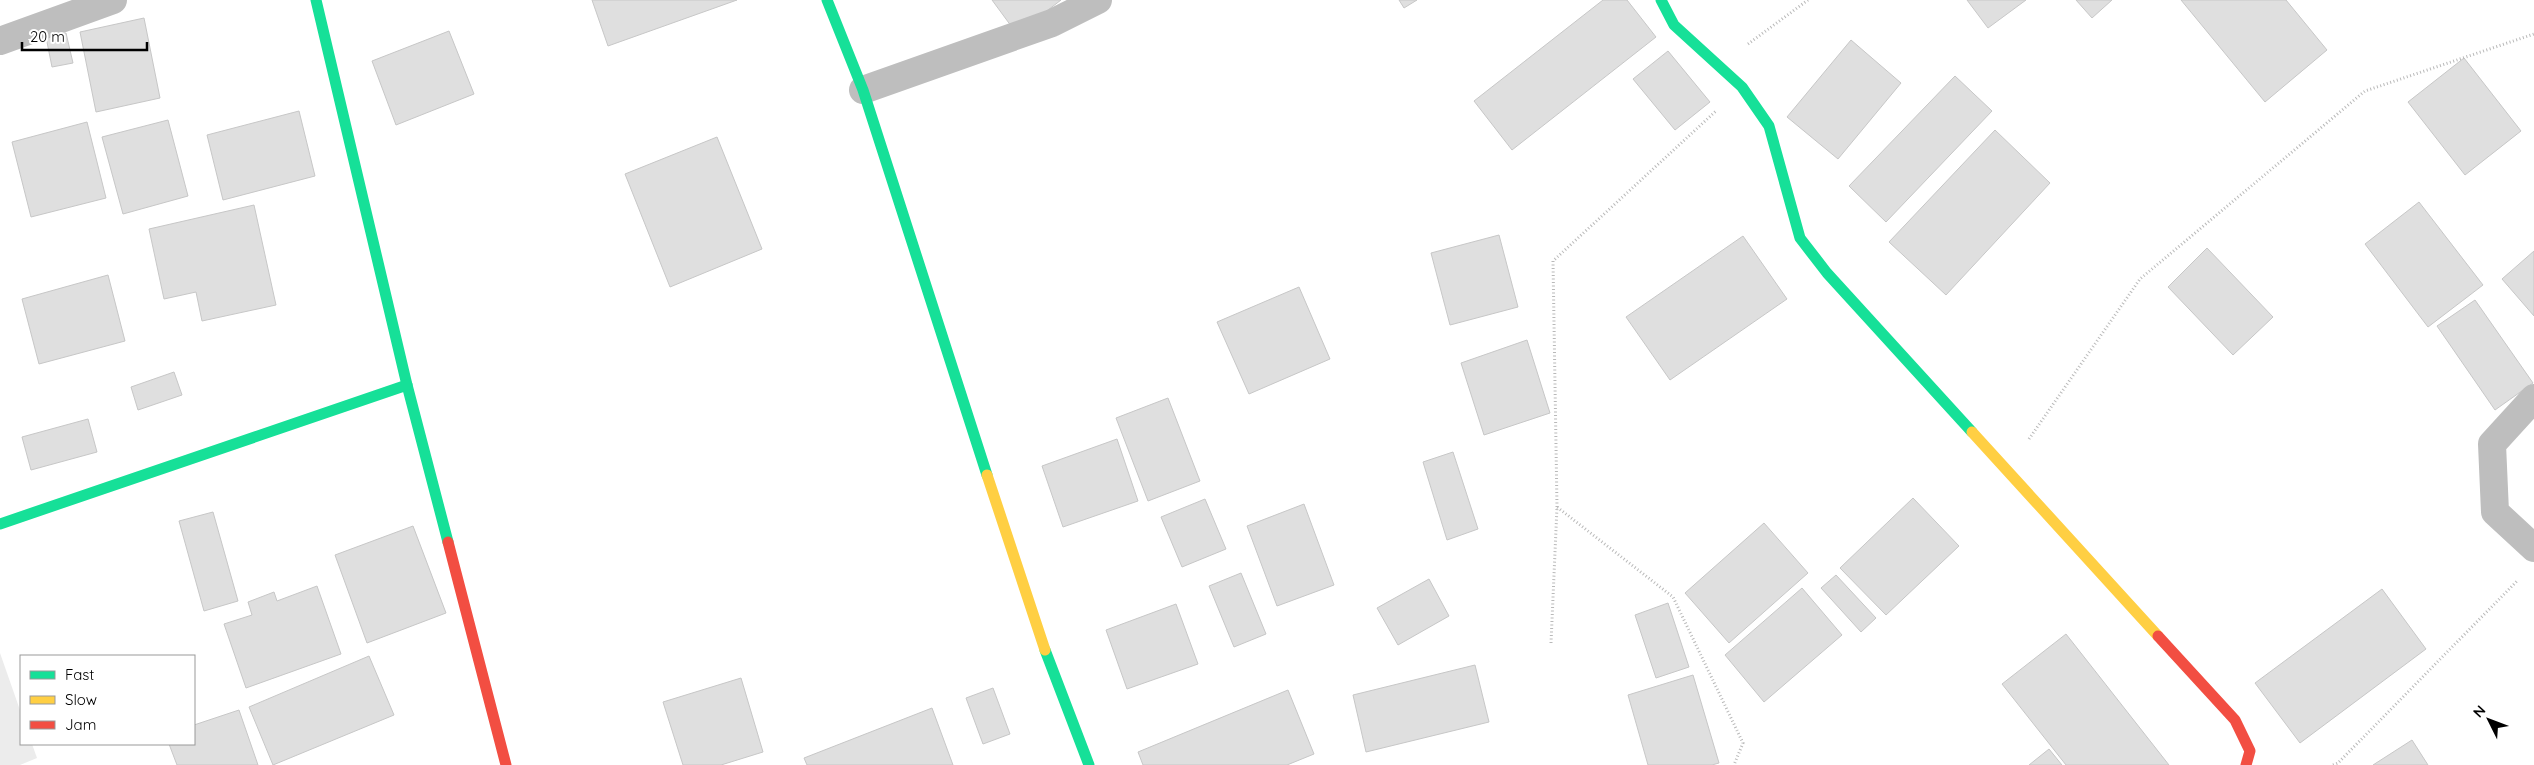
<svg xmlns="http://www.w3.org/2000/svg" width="2534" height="765" font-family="Quicksand,sans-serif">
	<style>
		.green { fill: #ececec }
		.building { fill: #dfdfdf; stroke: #c7c7c7 }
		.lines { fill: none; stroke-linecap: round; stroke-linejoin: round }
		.path { stroke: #b9b9b9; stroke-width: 3; stroke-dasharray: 1 2.5; stroke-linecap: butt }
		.street { stroke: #bebebe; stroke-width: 28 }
		.fast { stroke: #16e098; stroke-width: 11 }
		.slow { stroke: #ffcf43; stroke-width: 11 }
		.jam { stroke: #f24e42; stroke-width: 11 }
	</style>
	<rect width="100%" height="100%" fill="#fff"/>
	<!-- green -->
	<polygon class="green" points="0,653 21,713 21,744 32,744 37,758 20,765 0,765"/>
	<!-- building -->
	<g class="building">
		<polygon points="592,0 737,0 608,46"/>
		<polygon points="992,0 1061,0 1017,34"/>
		<polygon points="1399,0 1417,0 1404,8"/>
		<polygon points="1603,0 1627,0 1656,37 1512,150 1474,101"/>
		<polygon points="1967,0 2026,0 1988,28"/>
		<polygon points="2076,0 2112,0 2092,18"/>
		<polygon points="2181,0 2286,0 2327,50 2265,102"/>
		<polygon points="144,18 160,98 96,112 80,32"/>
		<polygon points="449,31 474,94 396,125 372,61"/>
		<polygon points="66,33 73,63 52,67 46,37"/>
		<polygon points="1851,40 1901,83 1838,159 1787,117"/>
		<polygon points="1668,51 1710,102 1675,130 1633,79"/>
		<polygon points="2464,58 2521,131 2465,175 2408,102"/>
		<polygon points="1955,76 1992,111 1886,222 1849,186"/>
		<polygon points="299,111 315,176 223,200 207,135"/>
		<polygon points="168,120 188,196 123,214 102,137"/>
		<polygon points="87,122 106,198 31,217 12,142"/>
		<polygon points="1995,130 2050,183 1946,295 1889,242"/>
		<polygon points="717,137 762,249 670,287 625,174"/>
		<polygon points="2419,202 2483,285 2428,327 2365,244"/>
		<polygon points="254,205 276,305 202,321 196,292 164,299 149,229"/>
		<polygon points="1499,235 1518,307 1450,325 1431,253"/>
		<polygon points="1743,236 1787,299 1670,380 1626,317"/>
		<polygon points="2207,248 2273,317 2233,355 2168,287"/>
		<polygon points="2534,251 2534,316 2502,279"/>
		<polygon points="108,275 125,341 39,364 22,299"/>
		<polygon points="1299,287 1330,359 1249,394 1217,322"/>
		<polygon points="2475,300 2533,383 2495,410 2437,326"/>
		<polygon points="1527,340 1550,413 1484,435 1461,363"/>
		<polygon points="174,372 182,395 138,410 131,387"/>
		<polygon points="1168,398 1200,481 1148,501 1116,418"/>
		<polygon points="88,419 97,452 31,470 22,437"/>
		<polygon points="1117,439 1138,501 1063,527 1042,466"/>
		<polygon points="1453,452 1478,529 1447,540 1423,462"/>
		<polygon points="1913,498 1959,546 1886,615 1840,568"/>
		<polygon points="1205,499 1226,549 1182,567 1161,517"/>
		<polygon points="1304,504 1334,585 1277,606 1247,526"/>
		<polygon points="213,512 238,601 204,611 179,521"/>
		<polygon points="1764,523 1808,573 1729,643 1685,593"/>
		<polygon points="413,526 446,613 367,643 335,555"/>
		<polygon points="1241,573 1266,634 1234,647 1209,586"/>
		<polygon points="1836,575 1876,618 1861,632 1821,588"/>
		<polygon points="1429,579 1449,616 1398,645 1377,608"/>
		<polygon points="317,586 341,654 246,688 224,624 252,615 248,602 274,592 277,601"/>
		<polygon points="1802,588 1842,635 1764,702 1725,655"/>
		<polygon points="2382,589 2426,649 2300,743 2255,683"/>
		<polygon points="1668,603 1689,667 1656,678 1635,615"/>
		<polygon points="1176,604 1198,664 1127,689 1106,630"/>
		<polygon points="2066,634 2169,765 2066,765 2002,684"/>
		<polygon points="369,656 394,715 273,765 249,707"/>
		<polygon points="1475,665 1489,722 1366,752 1353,695"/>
		<polygon points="1693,675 1719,763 1712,765 1648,765 1628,695"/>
		<polygon points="741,678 763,752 721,765 683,765 663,702"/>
		<polygon points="993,688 1010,734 983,744 966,698"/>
		<polygon points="1288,690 1314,754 1287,765 1143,765 1138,752"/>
		<polygon points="932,708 953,765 807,765 804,758"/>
		<polygon points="239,710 258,765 177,765 169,744 194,744 194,725"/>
		<polygon points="2412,740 2428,765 2373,765"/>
		<polygon points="2049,749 2062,765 2029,765"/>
	</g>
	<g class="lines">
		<!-- path -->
		<g class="path">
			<polyline points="1748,44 1808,0"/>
			<polyline points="2029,439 2140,279 2365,91 2534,34"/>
			<polyline points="1557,507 1553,261 1716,111"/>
			<polyline points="1551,643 1557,507 1673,597 1743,743 1734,765"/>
			<polyline points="2333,765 2338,763 2518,580"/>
		</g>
		<!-- street -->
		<g class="street">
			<polyline points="0,41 113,0"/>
			<polyline points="863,90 1052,23 1098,0"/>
			<polyline points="2534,398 2492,444 2495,512 2534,548"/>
		</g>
		<!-- fast -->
		<g class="fast">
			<polyline points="316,0 407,385 448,542"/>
			<polyline points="827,0 863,90 987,475"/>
			<polyline points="1661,0 1674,25 1742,87 1769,126 1800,238 1827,273 1972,432"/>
			<polyline points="0,524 407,385"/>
			<polyline points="1045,650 1089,765"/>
		</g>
		<!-- slow -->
		<g class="slow">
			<polyline points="1972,432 2158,636"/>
			<polyline points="987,475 1045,650"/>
		</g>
		<!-- jam -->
		<g class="jam">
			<polyline points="448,542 506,765"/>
			<polyline points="2158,636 2235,720 2250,751 2246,765"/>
		</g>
	</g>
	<!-- legend -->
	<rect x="20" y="655" width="175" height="90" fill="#ffffff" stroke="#999999"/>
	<rect x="30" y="671" width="25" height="8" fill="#16e098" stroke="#999999"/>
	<text x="65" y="680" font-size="15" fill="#000000">Fast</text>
	<rect x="30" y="696" width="25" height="8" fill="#ffcf43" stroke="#999999"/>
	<text x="65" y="705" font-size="15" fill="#000000">Slow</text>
	<rect x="30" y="721" width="25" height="8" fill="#f24e42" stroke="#999999"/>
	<text x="65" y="730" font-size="15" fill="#000000">Jam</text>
	<!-- north arrow -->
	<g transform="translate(2489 720) rotate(312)" stroke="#ffffff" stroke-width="4" paint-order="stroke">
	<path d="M0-4L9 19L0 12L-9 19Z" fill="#000000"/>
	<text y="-8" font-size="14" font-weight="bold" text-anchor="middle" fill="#000000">N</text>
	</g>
	<!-- scale -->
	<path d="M22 42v8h125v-8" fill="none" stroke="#000000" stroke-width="2.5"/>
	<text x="30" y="42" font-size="15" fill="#000000" stroke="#ffffff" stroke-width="4" paint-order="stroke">20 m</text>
</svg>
